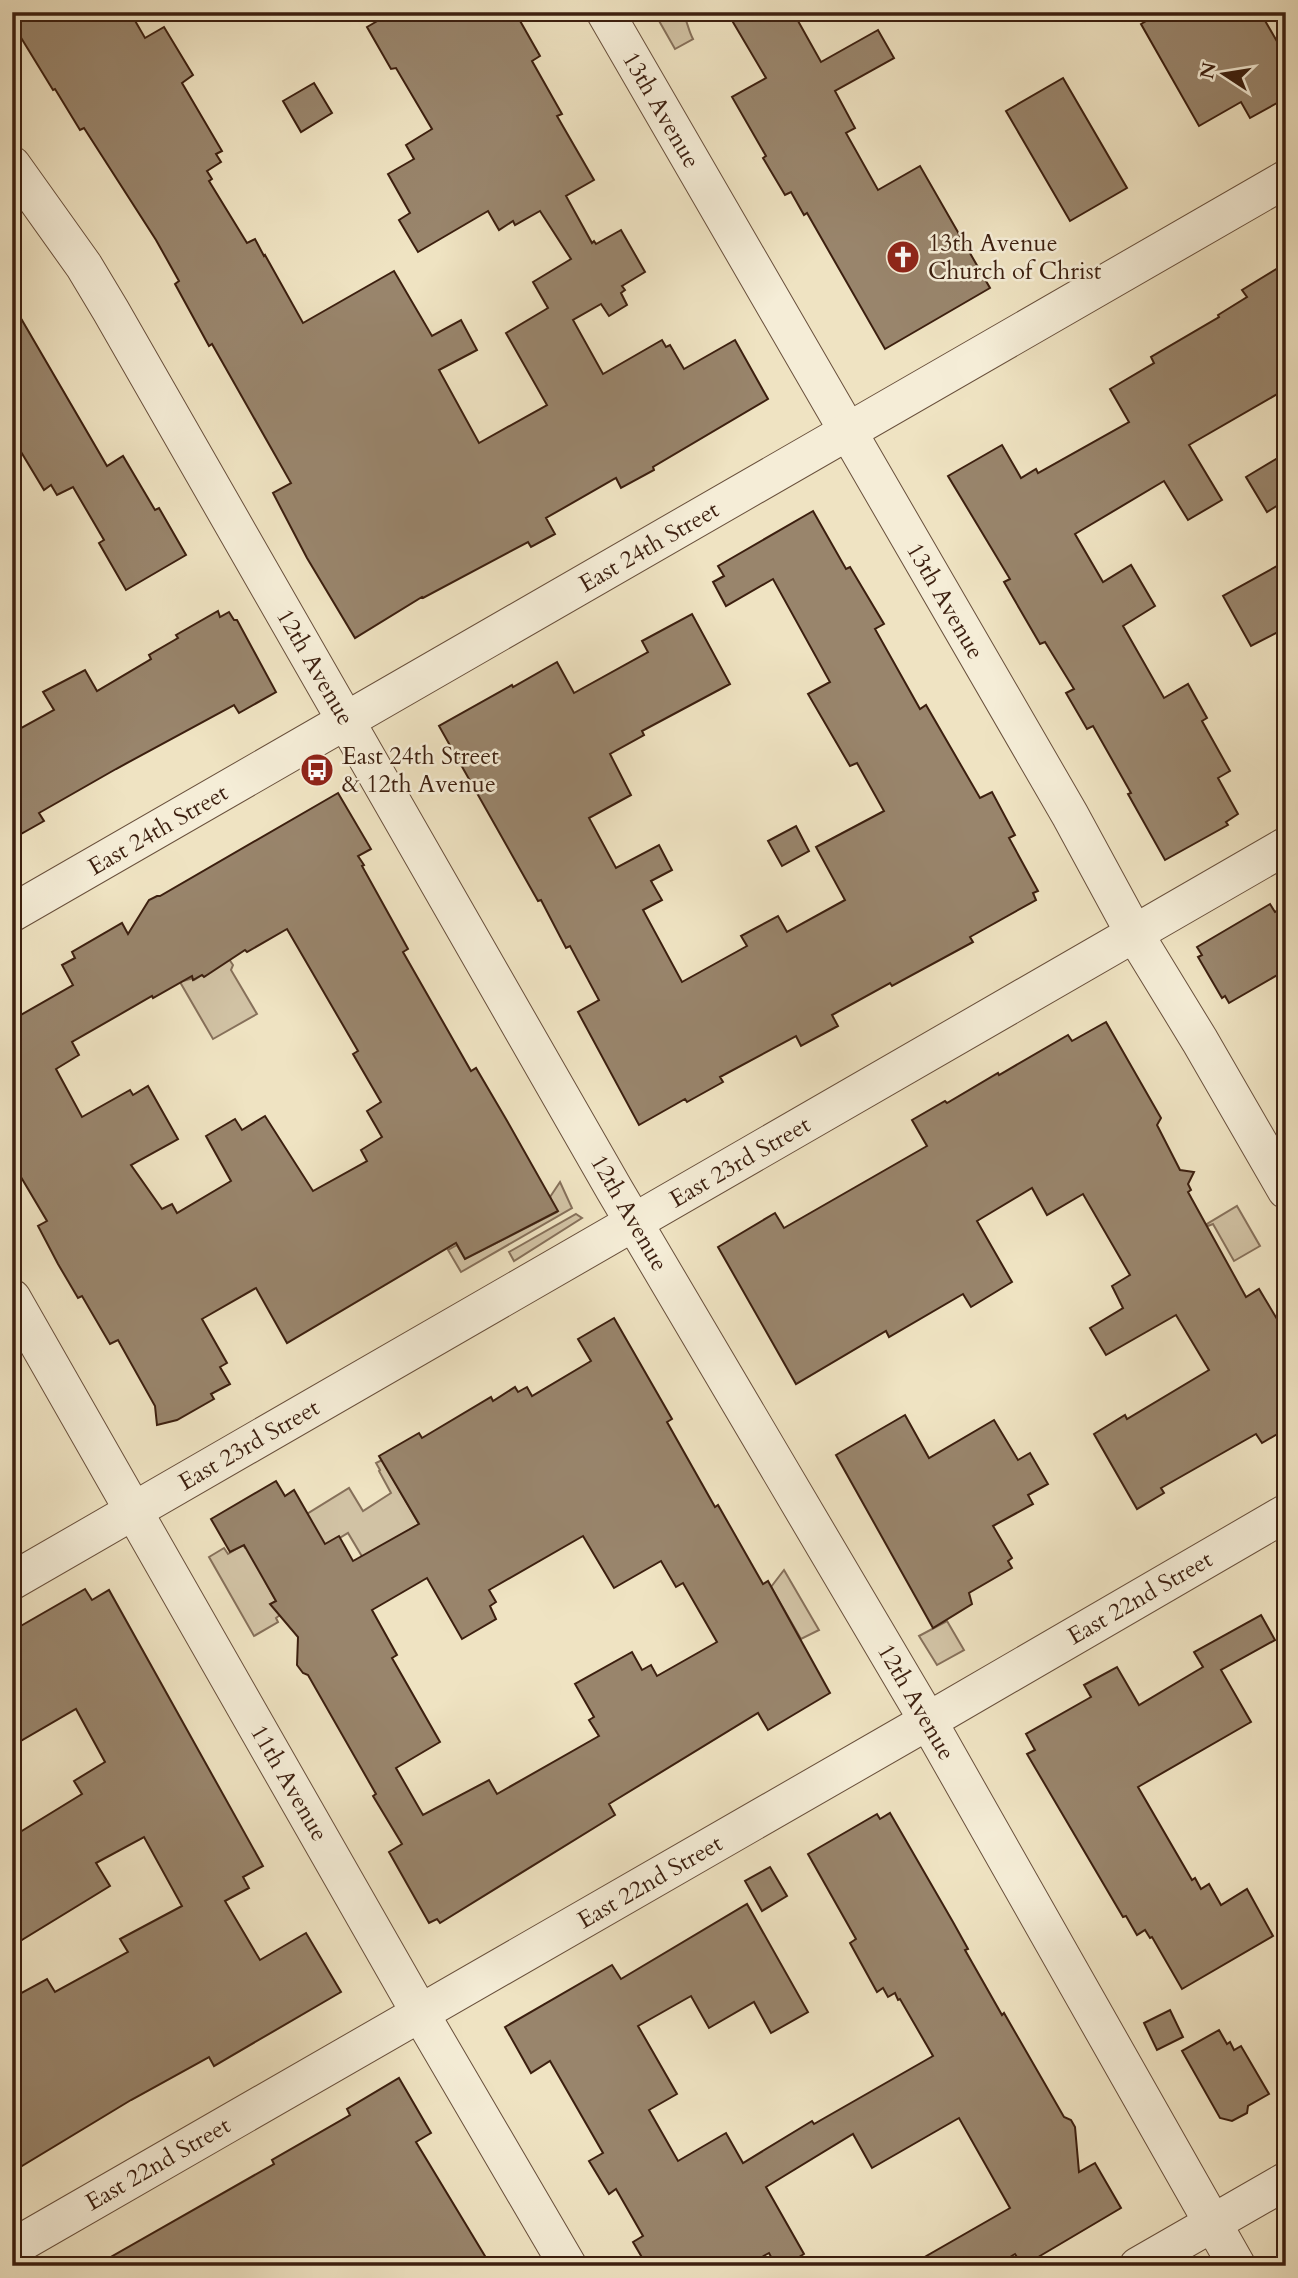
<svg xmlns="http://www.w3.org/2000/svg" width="1298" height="2278" font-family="Cardo,serif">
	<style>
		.green { fill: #d1c2a4; stroke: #86705a; stroke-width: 2 }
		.building { fill: #99856c; stroke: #3c1f0f; stroke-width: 2; fill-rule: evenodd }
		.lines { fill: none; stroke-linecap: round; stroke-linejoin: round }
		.minor-casing { stroke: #69503c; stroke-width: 39 }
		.minor { stroke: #f5edd7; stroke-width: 37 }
		.labels { text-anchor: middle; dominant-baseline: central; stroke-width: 5; stroke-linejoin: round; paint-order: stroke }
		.street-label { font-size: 24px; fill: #3c1f0f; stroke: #f5edd7 }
		.poi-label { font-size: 24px; fill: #3c1f0f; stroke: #f5edd7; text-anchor: start }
	</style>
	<rect width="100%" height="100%" fill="#efe3c2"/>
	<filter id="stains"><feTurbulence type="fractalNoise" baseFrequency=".00286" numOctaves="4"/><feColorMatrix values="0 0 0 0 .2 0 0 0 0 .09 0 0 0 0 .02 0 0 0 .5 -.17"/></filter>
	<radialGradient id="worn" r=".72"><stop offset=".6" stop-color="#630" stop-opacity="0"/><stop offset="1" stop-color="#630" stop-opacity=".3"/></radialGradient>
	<!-- green -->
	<g class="green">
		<path d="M654,12H682C688,22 688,30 693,39L675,49Z"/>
		<polygon points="223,950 233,965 231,970 257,1014 213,1039 180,982 193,978 194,980 202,975"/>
		<polygon points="560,1182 572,1208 461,1272 448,1250 457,1245 465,1259 557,1212 550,1197"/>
		<polygon points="1237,1206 1260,1246 1234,1261 1213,1224 1208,1226 1207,1224"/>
		<polygon points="576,1214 582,1218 514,1261 509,1252"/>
		<polygon points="382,1460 419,1524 363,1558 348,1533 266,1583 276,1601 273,1603 280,1615 276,1618 278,1622 254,1636 209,1557 224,1548 228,1554 243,1545 245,1548 255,1546 349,1488 363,1511 391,1493 379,1471 380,1470 376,1463"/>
		<polygon points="784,1570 819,1630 801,1639 771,1587"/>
		<polygon points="947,1621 964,1650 937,1665 919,1636"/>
	</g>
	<!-- building -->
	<g class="building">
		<polygon points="12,12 130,12 145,38 164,27 193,75 182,83 222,151 216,154 221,162 207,171 212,179 209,181 247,243 255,239 264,256 265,255 303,323 394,271 432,336 461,320 477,350 439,370 479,443 547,405 506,333 548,308 533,282 571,259 540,211 515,225 513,221 499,230 488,211 418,252 399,220 410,213 388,174 414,159 406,145 432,129 396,68 391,69 367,27 393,12 515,12 540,56 532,61 562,114 557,116 594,180 566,196 592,243 594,241 596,244 621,230 645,272 622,286 625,290 621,293 627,305 609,316 601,304 573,320 603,374 662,340 666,347 670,345 684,369 735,340 768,399 653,467 654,470 621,488 616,478 546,518 555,534 531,547 528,542 423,598 422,597 355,638 307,558 273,493 291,483 212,344 209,346 175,284 179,281 156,240 84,128 80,130 55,89 53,90 12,23"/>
		<polygon points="727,12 793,12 821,62 878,30 894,58 835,91 855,128 846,133 878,190 920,166 990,288 885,349 807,213 804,215 791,192 785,195 763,158 766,156 732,97 766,78"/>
		<polygon points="1162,12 1260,12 1286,57 1286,98 1250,118 1241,102 1199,126 1141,24"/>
		<polygon points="1063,78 1127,188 1070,221 1006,111"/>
		<polygon points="314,83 332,113 301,132 283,101"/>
		<polygon points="1286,263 1286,389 1189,445 1222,500 1188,520 1164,481 1075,534 1103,582 1131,565 1155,606 1123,626 1164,698 1188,684 1207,718 1202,721 1230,771 1218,778 1238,814 1226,822 1228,825 1165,860 1128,794 1131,793 1093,726 1087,729 1066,693 1074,689 1045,642 1040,644 1004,582 1010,579 948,476 1002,445 1021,478 1036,469 1038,473 1129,422 1110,389 1154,363 1151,357 1219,317 1218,315 1247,297 1242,290"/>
		<polygon points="12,303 107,466 123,456 155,510 159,508 186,555 126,590 99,543 104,540 73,487 57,495 51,485 44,490 12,437"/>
		<polygon points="1286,453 1286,500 1267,512 1246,477"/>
		<polygon points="813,511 846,569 850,567 884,624 875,629 920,709 926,705 980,798 992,792 1015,835 1009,838 1038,891 1033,893 1036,900 970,937 973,942 892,986 890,983 832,1015 838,1026 801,1046 796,1036 720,1077 723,1082 687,1102 685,1099 639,1125 578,1012 599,1000 570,946 566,948 541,900 538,901 439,726 512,685 513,687 557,662 574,693 648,652 642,641 692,614 730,684 642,731 644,735 610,754 631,795 589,818 616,868 659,845 672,870 651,881 662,900 643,910 682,982 747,946 741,936 778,916 787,932 845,900 816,847 884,811 857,763 850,766 808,694 830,682 773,579 726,606 713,582 724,576 718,566"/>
		<polygon points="1286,561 1286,628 1251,646 1223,596"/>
		<polygon points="218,611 220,617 229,612 234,620 237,620 276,692 239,713 234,705 116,769 39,813 44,821 12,839 12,733 54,710 43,692 85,670 97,691 151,659 149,655 178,638 176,635"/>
		<path d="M338,793L371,849L358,856L364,865L362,866L408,949L403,952L471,1071L476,1068L506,1119L558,1211L465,1259L456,1243L287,1343L256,1288L202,1319L227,1363L220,1367L230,1384L211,1394L214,1399L177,1420L157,1425L155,1406L118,1340L110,1344L82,1296L78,1298L58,1264L38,1226L47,1221L12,1162V1020L73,985L62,965L75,958L72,952L122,923L128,934L149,900L157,896H160ZM287,929L358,1051L353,1054L381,1102L367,1111L382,1137L361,1150L367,1161L313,1191L265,1116L242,1130L235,1119L206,1136L231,1181L177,1213L172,1204L162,1209L131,1165L178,1139L148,1086L133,1095L130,1090L82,1117L56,1069L79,1055L72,1042L152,996L153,998L192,976L193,980L202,975L204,977L245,950L247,952Z"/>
		<polygon points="796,826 809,851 782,866 768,841"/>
		<polygon points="1270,904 1275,912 1286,906 1286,970 1229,1003 1225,996 1222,998 1198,957 1202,955 1197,947"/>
		<polygon points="1106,1022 1161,1118 1157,1125 1180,1170 1194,1172 1188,1184 1191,1190 1188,1192 1246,1297 1259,1289 1286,1334 1286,1429 1262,1443 1256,1434 1161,1488 1164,1493 1137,1509 1094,1434 1125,1415 1127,1419 1209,1370 1176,1315 1106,1355 1090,1328 1123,1308 1112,1286 1130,1275 1083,1194 1047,1215 1032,1188 977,1221 1012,1282 971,1307 963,1294 889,1337 886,1331 796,1384 718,1247 775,1213 784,1228 927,1146 912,1120 945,1101 947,1103 998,1073 999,1075 1068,1035 1072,1041"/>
		<path d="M614,1318L672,1419L667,1422L715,1507L718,1505L763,1584L768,1581L830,1693L768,1730L758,1713L609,1804L615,1815L440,1923L437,1919L429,1923L389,1852L402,1844L373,1796L376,1794L308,1675L303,1673L297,1665L298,1637L270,1604L276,1601L244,1545L230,1552L211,1519L276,1481L285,1496L294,1490L325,1544L339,1536L353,1561L419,1524L379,1456L419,1433L422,1438L491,1397L493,1401L515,1387L518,1392L527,1387L532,1396L591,1361L578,1339ZM583,1536L614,1588L661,1561L676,1587L683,1583L717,1642L657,1676L651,1665L642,1670L632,1652L575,1684L594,1717L589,1720L599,1736L497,1794L489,1780L423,1815L396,1768L440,1742L392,1658L397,1655L372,1610L427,1578L462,1639L496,1619L490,1606L496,1602L489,1590Z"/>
		<polygon points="905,1415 929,1458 994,1420 1018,1460 1030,1453 1048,1484 1028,1495 1033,1504 993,1526 1012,1558 1008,1561 1012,1568 969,1593 972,1604 933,1628 836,1455"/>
		<polygon points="85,1589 92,1600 109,1590 263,1866 243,1877 249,1888 225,1901 260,1960 306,1933 341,1992 214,2066 209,2057 131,2100 12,2172 12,1998 47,1979 55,1992 128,1952 120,1939 182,1906 144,1837 96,1863 110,1886 12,1946 12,1837 82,1794 74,1781 105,1762 76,1709 12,1746 12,1631"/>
		<polygon points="1261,1615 1275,1640 1221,1670 1251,1722 1138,1787 1192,1880 1195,1878 1201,1889 1209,1884 1221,1905 1247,1889 1273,1936 1182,1989 1152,1937 1150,1938 1145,1930 1137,1935 1126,1916 1123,1917 1027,1754 1035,1750 1026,1734 1091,1697 1084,1685 1117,1667 1139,1705 1203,1667 1194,1652"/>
		<polygon points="890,1813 953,1922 968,1949 965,1950 1002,2015 1004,2013 1064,2117 1071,2120 1075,2127 1079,2172 1095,2163 1121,2208 1023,2266 1015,2254 995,2266 909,2266 1010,2208 959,2118 872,2168 853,2134 766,2187 804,2254 784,2266 776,2266 769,2253 746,2266 647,2266 633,2242 643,2236 616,2189 609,2194 589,2161 603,2153 550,2061 531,2073 505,2027 612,1965 621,1979 747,1904 808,2012 771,2033 754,2002 709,2028 691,1996 638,2026 677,2094 649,2110 678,2161 726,2133 743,2163 812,2121 814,2124 933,2056 900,1999 898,2000 895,1993 888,1997 883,1988 877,1992 850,1943 856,1939 808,1854 877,1814 880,1819"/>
		<polygon points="770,1867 787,1896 762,1911 745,1881"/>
		<polygon points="1170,2010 1183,2037 1157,2050 1144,2023"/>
		<polygon points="1219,2030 1227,2044 1230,2042 1234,2050 1241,2046 1269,2094 1248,2106 1247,2113 1232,2121 1220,2118 1182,2051"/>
		<polygon points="399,2078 431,2133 416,2142 491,2266 95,2266 274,2164 272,2160 350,2115 347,2109"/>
	</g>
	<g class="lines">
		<defs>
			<g id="minor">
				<polyline points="605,12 1070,815 1134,933 1200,1041 1286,1190"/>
				<polyline points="12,165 84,266 111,311 614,1189 928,1721 1237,2266"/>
				<polyline points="12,913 1286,179"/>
				<polyline points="12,1298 420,2013 568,2266"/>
				<polyline points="12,1581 1286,846"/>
				<polyline points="12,2248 928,1721 1286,1513"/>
				<polyline points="1138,2266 1286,2181"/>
			</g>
		</defs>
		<!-- minor casing -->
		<use href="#minor" class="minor-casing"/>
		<!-- minor -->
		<use href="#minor" class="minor"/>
	</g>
	<!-- icons -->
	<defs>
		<symbol id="church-disc" viewBox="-11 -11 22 22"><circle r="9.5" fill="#8f2418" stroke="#f5edd7"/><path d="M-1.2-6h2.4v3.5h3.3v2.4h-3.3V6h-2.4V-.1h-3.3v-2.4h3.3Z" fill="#fff"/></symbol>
		<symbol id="bus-disc" viewBox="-11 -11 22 22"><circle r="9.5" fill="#8f2418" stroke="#f5edd7"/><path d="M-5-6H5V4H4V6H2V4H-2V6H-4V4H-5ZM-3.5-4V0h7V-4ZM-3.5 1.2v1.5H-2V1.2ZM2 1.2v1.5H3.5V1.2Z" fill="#fff"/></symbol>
	</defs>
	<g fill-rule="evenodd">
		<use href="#church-disc" x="884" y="238" width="38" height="38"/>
		<use href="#bus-disc" x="298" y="751" width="38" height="38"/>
	</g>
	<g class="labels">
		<!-- street labels -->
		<g class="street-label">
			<text transform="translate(661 110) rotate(60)">13th Avenue</text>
			<text transform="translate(649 547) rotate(-30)">East 24th Street</text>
			<text transform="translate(945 601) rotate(60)">13th Avenue</text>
			<text transform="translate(315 667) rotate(60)">12th Avenue</text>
			<text transform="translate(158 830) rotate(-30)">East 24th Street</text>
			<text transform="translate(740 1162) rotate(-30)">East 23rd Street</text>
			<text transform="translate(629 1213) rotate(60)">12th Avenue</text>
			<text transform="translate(249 1445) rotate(-30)">East 23rd Street</text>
			<text transform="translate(1140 1598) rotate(-30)">East 22nd Street</text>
			<text transform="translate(916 1702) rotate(60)">12th Avenue</text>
			<text transform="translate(289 1783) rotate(60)">11th Avenue</text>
			<text transform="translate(650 1882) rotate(-30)">East 22nd Street</text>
			<text transform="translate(158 2164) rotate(-30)">East 22nd Street</text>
		</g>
		<!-- poi labels -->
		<g class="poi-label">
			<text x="928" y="243">13th Avenue<tspan x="928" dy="28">Church of Christ</tspan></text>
			<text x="342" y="756">East 24th Street<tspan x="342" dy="28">&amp; 12th Avenue</tspan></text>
		</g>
	</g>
	<!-- margin -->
	<rect width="1298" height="2278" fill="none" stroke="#efe3c2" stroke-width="42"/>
	<rect x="14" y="14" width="1270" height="2250" fill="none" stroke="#3c1f0f" stroke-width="3.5"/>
	<rect x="21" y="21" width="1256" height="2236" fill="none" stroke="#3c1f0f" stroke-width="2"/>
	<!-- north arrow -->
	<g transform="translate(1224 74) rotate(282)" stroke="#f5edd7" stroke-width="5" paint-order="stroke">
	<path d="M0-5L12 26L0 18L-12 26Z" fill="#3c1f0f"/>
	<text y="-10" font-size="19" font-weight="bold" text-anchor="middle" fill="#3c1f0f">N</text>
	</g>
	<rect width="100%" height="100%" filter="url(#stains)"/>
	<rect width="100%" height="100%" fill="url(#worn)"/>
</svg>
